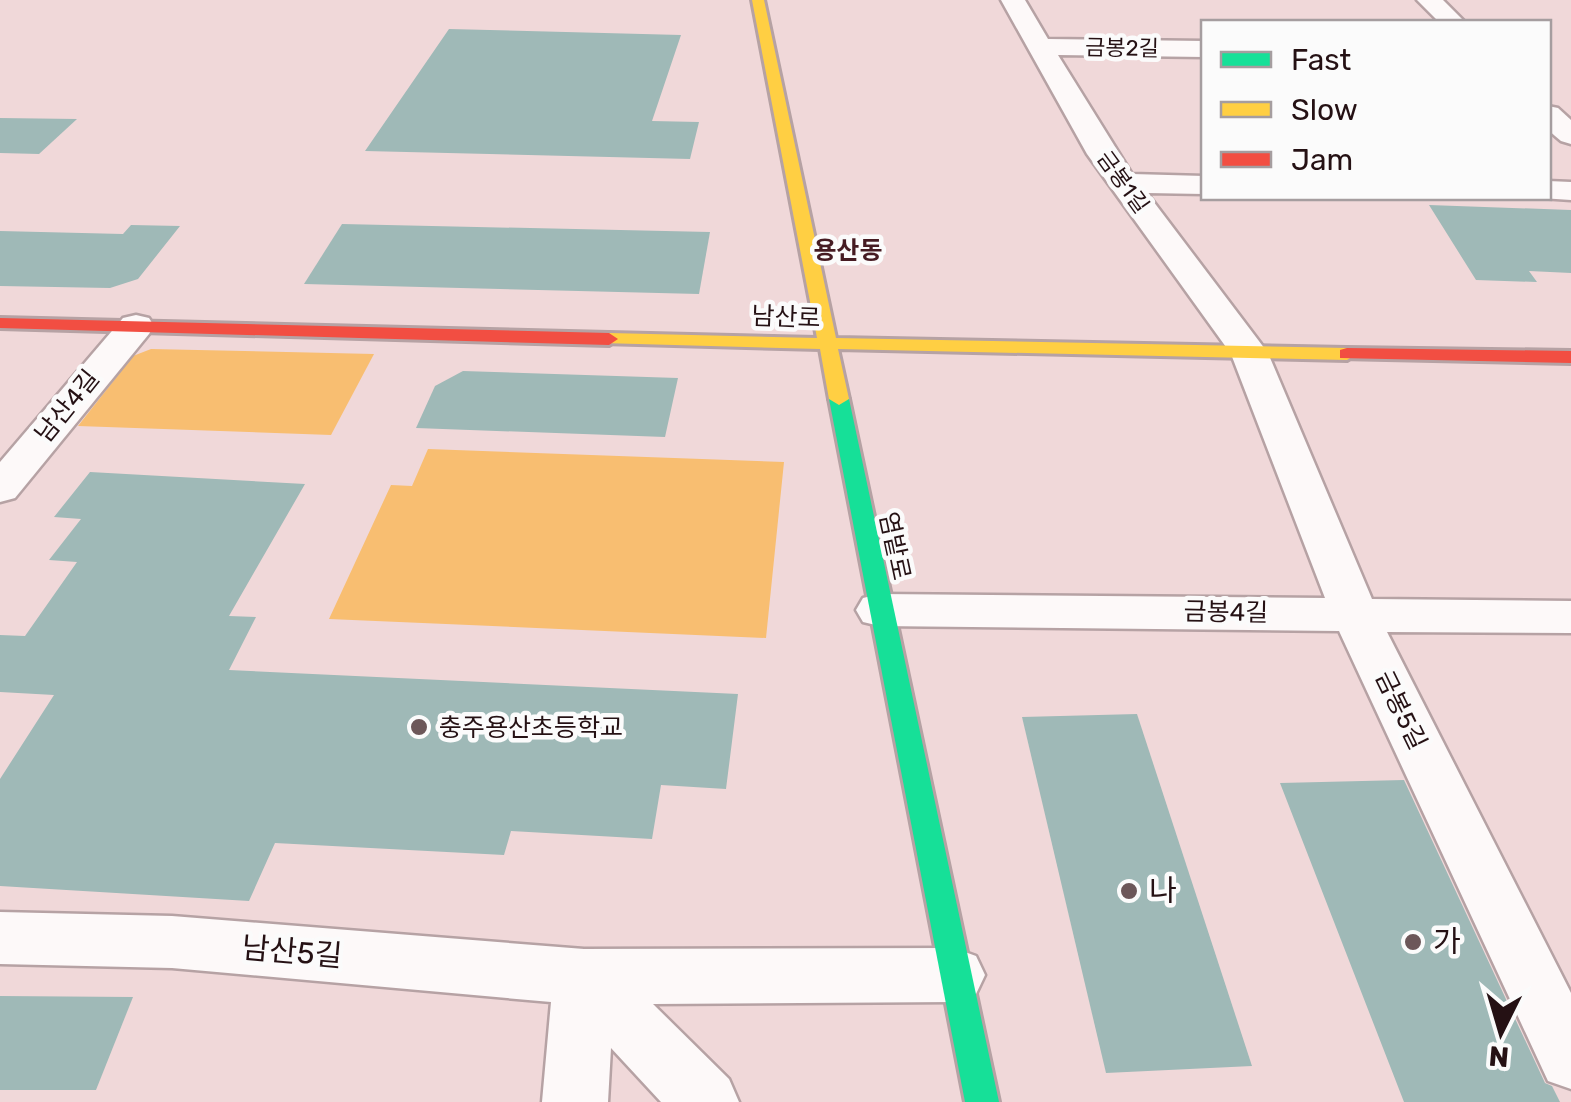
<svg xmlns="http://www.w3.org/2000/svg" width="1571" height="1102" font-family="Rubik,'Noto Sans KR',sans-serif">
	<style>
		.green { fill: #f8be71 }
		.building { fill: #9fb9b7 }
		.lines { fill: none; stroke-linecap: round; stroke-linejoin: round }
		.street-casing { stroke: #b6a2a4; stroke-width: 5 }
		.fast-casing { stroke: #b6a2a4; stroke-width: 6 }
		.slow-casing { stroke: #b6a2a4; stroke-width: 6 }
		.jam-casing { stroke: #b6a2a4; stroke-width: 6 }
		.street { fill: #fdf9f9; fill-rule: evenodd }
		.fast { fill: #16e098; fill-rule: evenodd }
		.slow { fill: #ffcf43; fill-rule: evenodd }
		.jam { fill: #f24e42; fill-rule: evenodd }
		.poi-dot { fill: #6c5759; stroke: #fbfbfb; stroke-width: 4 }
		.labels { text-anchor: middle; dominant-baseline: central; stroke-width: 9; stroke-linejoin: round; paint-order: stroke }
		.far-street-label { font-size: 22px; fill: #251114; stroke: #fbfbfb }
		.far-quarter-label { font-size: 25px; font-weight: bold; fill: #461b22; stroke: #fbfbfb }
		.street-label { font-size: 25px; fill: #251114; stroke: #fbfbfb }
		.poi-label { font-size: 25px; fill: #251114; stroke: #fbfbfb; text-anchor: start }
		.near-poi-label { font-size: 30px; fill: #251114; stroke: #fbfbfb; text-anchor: start }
		.near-street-label { font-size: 30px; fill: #251114; stroke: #fbfbfb }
	</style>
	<rect width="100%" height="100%" fill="#f0d8d9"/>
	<!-- green -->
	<g class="green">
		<polygon points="151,349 374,354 331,435 78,426 133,356"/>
		<polygon points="428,449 784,462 766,638 329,619 391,485 412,486"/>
	</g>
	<!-- building -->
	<g class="building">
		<polygon points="449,29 681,35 652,121 699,122 690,159 365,151"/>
		<polygon points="0,118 77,119 39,154 0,153"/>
		<polygon points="1429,205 1571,210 1571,273 1529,271 1537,282 1476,280"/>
		<polygon points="342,224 710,232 699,294 304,284"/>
		<polygon points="131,225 180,226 138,279 110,288 0,286 0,231 123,234"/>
		<polygon points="463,371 678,378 665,437 416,428 435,386"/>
		<polygon points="90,472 305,484 229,616 256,617 229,670 738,694 726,789 661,785 652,839 511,831 504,855 275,843 249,901 0,886 0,779 54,695 0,692 0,635 25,636 77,562 49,560 81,519 54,517"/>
		<polygon points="1137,714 1252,1066 1106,1073 1022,717"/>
		<polygon points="1404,780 1545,1083 1552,1086 1560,1102 1404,1102 1280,783"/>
		<polygon points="0,996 133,997 96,1090 0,1090"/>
	</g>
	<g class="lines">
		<defs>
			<g id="street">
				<polygon points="1001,0 1025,0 1048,39 1204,41 1204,57 1058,55 1132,174 1204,176 1204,194 1147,193 1268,353 1372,599 1571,601 1571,633 1387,632 1571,993 1571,1089 1548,1081 1339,631 880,626 863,622 856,610 863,598 880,594 1325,598 1231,354 1087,154"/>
				<polygon points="1417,0 1443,0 1465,22 1439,22"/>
				<polygon points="1548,106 1558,108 1571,120 1571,144 1561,141 1548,130"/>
				<polygon points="1548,181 1571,182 1571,200 1541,198 1548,198"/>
				<polygon points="136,315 149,318 154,326 149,334 15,498 0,502 0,462 123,318"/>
				<polygon points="0,912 172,916 584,949 954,948 976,956 985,975 976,994 954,1002 653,1004 729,1079 739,1102 661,1102 611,1048 608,1102 542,1102 551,1002 172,968 0,964"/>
			</g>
			<polygon id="fast" points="839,393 849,399 999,1102 965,1102 829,399"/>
			<polygon id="slow" points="752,0 764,0 836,338 1347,348 1356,354 1347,360 838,349 849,399 839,405 829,399 820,349 602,343 602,335 609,333 817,338"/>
			<g id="jam">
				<polygon points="0,318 609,333 618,339 609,345 0,328"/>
				<polygon points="1347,348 1571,351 1571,363 1340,358 1340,350"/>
			</g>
		</defs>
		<!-- street casing -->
		<use href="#street" class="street-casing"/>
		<!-- fast casing -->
		<use href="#fast" class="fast-casing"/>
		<!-- slow casing -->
		<use href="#slow" class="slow-casing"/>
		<!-- jam casing -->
		<use href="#jam" class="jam-casing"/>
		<!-- street -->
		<use href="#street" class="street"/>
		<!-- fast -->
		<use href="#fast" class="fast"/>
		<!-- slow -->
		<use href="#slow" class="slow"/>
		<!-- jam -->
		<use href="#jam" class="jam"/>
	</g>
	<!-- markers -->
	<g class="poi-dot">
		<circle cx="419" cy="727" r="10"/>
		<circle cx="1129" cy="891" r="10"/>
		<circle cx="1413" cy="942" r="10"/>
	</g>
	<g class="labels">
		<!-- far-street labels -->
		<g class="far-street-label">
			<text transform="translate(1122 48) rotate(1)">금봉2길</text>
			<text transform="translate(1123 182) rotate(54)">금봉1길</text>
		</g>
		<!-- far-quarter labels -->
		<g class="far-quarter-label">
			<text x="848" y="250">용산동</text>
		</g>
		<!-- street labels -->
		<g class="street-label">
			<text transform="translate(786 317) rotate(2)">남산로</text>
			<text transform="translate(67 406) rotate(-51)">남산4길</text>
			<text transform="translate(895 546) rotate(78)">염밭로</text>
			<text transform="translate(1226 612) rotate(1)">금봉4길</text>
			<text transform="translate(1401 710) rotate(64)">금봉5길</text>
		</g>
		<!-- poi labels -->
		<g class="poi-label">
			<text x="439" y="727">충주용산초등학교</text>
		</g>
		<!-- near-poi labels -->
		<g class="near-poi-label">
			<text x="1149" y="891">나</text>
			<text x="1433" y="942">가</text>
		</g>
		<!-- near-street labels -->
		<g class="near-street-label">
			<text transform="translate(292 952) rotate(5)">남산5길</text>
		</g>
	</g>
	<!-- legend -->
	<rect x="1201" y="20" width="350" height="180" fill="#fbfbfb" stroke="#a59d9f" stroke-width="2.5"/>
	<rect x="1221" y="52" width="50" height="15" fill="#16e098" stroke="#a59d9f" stroke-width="2.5"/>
	<text x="1291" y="70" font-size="30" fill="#251114">Fast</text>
	<rect x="1221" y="102" width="50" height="15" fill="#ffcf43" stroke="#a59d9f" stroke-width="2.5"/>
	<text x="1291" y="120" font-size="30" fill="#251114">Slow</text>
	<rect x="1221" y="152" width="50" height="15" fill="#f24e42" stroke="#a59d9f" stroke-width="2.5"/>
	<text x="1291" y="170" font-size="30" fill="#251114">Jam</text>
	<!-- north arrow -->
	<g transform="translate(1501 1032) rotate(185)" stroke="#fbfbfb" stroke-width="8" paint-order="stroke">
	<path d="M0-8L18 38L0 25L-18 38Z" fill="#251114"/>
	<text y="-15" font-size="28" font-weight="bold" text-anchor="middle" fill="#251114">N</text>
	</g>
</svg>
